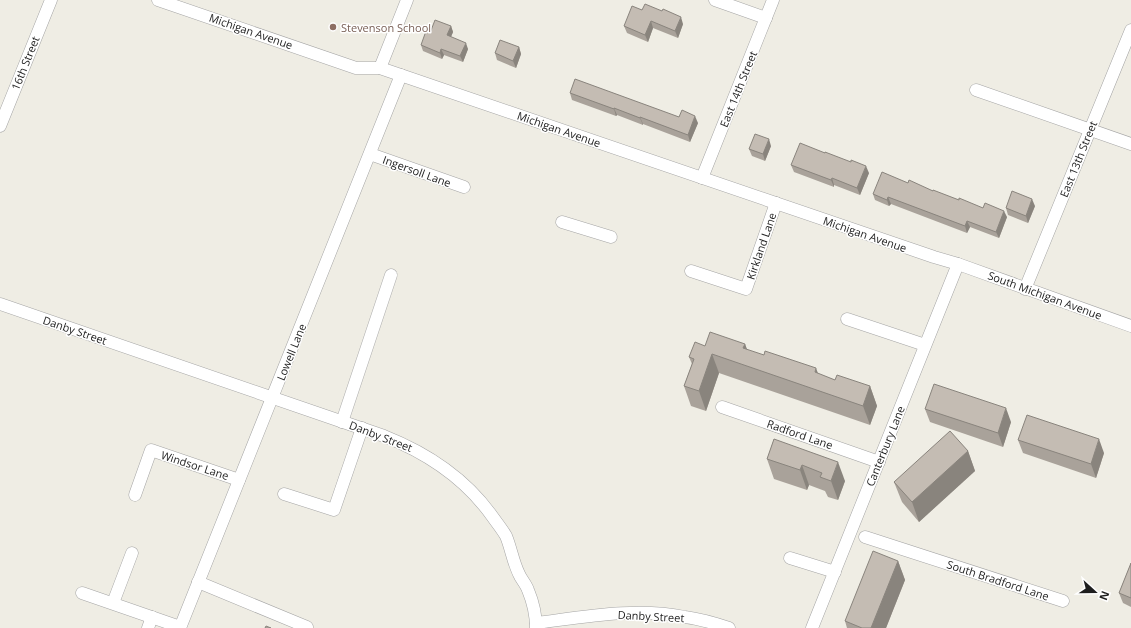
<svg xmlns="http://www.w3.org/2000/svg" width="1131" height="628" font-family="'Open Sans',sans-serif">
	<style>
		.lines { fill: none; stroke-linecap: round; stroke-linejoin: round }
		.minor-casing { stroke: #a5a5a5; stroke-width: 13 }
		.minor { stroke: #fff; stroke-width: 12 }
		.wall { fill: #a9a29a }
		.shaded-wall { fill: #89847d }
		.building { fill: #c4bcb3; stroke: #89847d }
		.education-dot { fill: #8d6e63; stroke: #fff; stroke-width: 1.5 }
		.labels { text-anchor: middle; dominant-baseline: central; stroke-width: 3; stroke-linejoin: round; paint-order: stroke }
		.education-label { font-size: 11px; fill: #785e54; stroke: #fff; text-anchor: start }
		.street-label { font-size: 11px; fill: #1e1e1e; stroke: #fff }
	</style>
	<rect width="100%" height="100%" fill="#efede4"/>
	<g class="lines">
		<defs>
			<g id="minor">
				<polyline points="158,0 356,68 380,68 934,257 958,264 1131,326"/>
				<polyline points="715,0 766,18"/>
				<polyline points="380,68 407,0"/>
				<polyline points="976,90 1131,144"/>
				<polyline points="0,126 51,0"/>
				<polyline points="370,154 464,187"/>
				<polyline points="702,178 773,0"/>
				<polyline points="562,222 611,237"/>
				<polyline points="691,271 746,289 776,203"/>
				<polyline points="1025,289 1131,30"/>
				<path d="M0,304L384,436C427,453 465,478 492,516C497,523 502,529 506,536C511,548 513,562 519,574C521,579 526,584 528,590C533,602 536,615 536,628"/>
				<polyline points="847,319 925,345"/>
				<polyline points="722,407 879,462"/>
				<polyline points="342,422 391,275"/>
				<polyline points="284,494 334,510 362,428"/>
				<polyline points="135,495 151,450 239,480"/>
				<polyline points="865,537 1063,601"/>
				<polyline points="790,558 835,572"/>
				<polyline points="198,582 307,627"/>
				<polyline points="82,593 180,627"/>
				<polyline points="113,603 132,553"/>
				<path d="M536,623C584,617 636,607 685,617C700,619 714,623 729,628"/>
				<polyline points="148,628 152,617"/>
				<polyline points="180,628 401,75"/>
				<polyline points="812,628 958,264"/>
			</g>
		</defs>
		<!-- minor casing -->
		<use href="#minor" class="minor-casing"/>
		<!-- minor -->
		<use href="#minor" class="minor"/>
	</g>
	<!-- wall -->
	<g class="wall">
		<polygon points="642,10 683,24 678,38 653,28 648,42 627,33 624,26"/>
		<polygon points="451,26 453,32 451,37 468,49 463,62 444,55 442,59 423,51 421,45 430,33"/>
		<polygon points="519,47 521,54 516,68 497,60 495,53"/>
		<polygon points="570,93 679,117 698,123 690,142 643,124 643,125 617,115 616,116 572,100"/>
		<polygon points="771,146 765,161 752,156 749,149"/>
		<polygon points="791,165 869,173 860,195 834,185 834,187 794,172"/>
		<polygon points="908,183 933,191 1007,217 999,238 970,227 967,233 891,204 889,206 875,200 873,194"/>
		<polygon points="1035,206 1028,223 1008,215 1006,208"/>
		<polygon points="745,344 747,350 835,380 870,386 877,406 870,425 719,373 706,411 691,406 684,386 692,364 689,357 705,346"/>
		<polygon points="925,409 1011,422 1003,447 930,422"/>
		<polygon points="774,439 845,481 838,500 828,497 825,491 809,485 807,490 774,479 767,459"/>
		<polygon points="1018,440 1104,453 1096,478 1023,453"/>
		<polygon points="968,451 975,471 919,522 902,502 894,482"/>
		<polygon points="898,561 905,580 886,628 847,628 845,621"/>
		<polygon points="1131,563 1131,607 1123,603 1119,593"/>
	</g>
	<!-- shaded-wall -->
	<g class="shaded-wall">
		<polygon points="681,17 683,24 678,38 675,31"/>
		<polygon points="651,21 653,28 648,42 645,35"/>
		<polygon points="451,26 453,32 449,41 447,35"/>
		<polygon points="466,43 468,49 463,62 460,56"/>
		<polygon points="519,47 521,54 516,68 513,61"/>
		<polygon points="441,49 444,55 442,59 440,53"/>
		<polygon points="614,108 617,115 616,116 614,109"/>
		<polygon points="695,116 698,123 690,142 688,135"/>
		<polygon points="640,117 643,124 643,125 640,118"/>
		<polygon points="769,139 771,146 765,161 763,154"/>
		<polygon points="866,166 869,173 860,195 857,188"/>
		<polygon points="832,178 834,185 834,187 831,180"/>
		<polygon points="888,197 891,204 889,206 887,200"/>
		<polygon points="1032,199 1035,206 1028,223 1026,216"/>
		<polygon points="1004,211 1007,217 999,238 996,232"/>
		<polygon points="967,221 970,227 967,233 965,226"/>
		<polygon points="745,344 752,363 743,348"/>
		<polygon points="712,354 719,373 706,411 699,391"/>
		<polygon points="816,368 823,387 822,392 815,372"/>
		<polygon points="870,386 877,406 870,425 863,406"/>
		<polygon points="1006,408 1011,422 1003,447 998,433"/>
		<polygon points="1099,439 1104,453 1096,478 1091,464"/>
		<polygon points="968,451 975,471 919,522 912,502"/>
		<polygon points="838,462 845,481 838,500 831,481"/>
		<polygon points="802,465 809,485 807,490 800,470"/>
		<polygon points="898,561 905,580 886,628 871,628"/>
	</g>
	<!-- building -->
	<g class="building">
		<polygon points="645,4 662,11 663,9 681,17 675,31 651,21 645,35 624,26 632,6 642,10"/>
		<polygon points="435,20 451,26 447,35 466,43 460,56 441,49 440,53 421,45 426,31 430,33"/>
		<polygon points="500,40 519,47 513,61 495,53"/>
		<polygon points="575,79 679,117 682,110 695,116 688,135 640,117 640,118 614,108 614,109 570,93"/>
		<polygon points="755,134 769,139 763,154 749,149"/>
		<polygon points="800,143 825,153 825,152 851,162 851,160 866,166 857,188 832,178 831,180 791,165"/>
		<polygon points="882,172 908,183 909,180 933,191 933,190 959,200 959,198 983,208 985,203 1004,211 996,232 967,221 965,226 888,197 887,200 873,194"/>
		<polygon points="1012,191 1032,199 1026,216 1006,208"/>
		<polygon points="710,332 745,344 743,348 764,355 765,351 816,368 815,372 835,380 837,375 870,386 863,406 712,354 699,391 684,386 694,359 689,357 695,342 705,346"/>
		<polygon points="934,384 1006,408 998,433 925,409"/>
		<polygon points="1027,415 1099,439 1091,464 1018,440"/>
		<polygon points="950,431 968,451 912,502 894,482"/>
		<polygon points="774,439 838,462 831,481 820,477 822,473 802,465 800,470 767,459"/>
		<polygon points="873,551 898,561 871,628 862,628 845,621"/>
		<polygon points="1131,563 1131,598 1119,593"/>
		<polygon points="266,626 271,628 265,628"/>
	</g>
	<!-- markers -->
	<circle class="education-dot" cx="333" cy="27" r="4"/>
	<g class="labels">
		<!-- education labels -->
		<g class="education-label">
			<text x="341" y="27">Stevenson School</text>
		</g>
		<!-- street labels -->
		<g class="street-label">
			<text transform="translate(251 31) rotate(19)">Michigan Avenue</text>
			<text transform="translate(25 63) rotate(-68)">16th Street</text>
			<text transform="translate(738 89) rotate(-68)">East 14th Street</text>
			<text transform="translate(559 129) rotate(19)">Michigan Avenue</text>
			<text transform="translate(1078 159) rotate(-68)">East 13th Street</text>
			<text transform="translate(417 171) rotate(20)">Ingersoll Lane</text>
			<text transform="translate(865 234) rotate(19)">Michigan Avenue</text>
			<text transform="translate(761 246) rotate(-71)">Kirkland Lane</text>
			<text transform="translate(1045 295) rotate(20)">South Michigan Avenue</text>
			<text transform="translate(75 330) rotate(19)">Danby Street</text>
			<text transform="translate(291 352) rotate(-68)">Lowell Lane</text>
			<text transform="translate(800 434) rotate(19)">Radford Lane</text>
			<text transform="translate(381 436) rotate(21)">Danby Street</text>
			<text transform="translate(885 446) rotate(-68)">Canterbury Lane</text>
			<text transform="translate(195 465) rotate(18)">Windsor Lane</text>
			<text transform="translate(998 580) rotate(18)">South Bradford Lane</text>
			<text transform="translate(651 616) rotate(3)">Danby Street</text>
		</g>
	</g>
	<!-- north arrow -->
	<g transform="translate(1095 592) rotate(111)" stroke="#ffffff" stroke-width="3" paint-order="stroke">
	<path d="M0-3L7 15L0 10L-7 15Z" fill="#1e1e1e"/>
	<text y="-6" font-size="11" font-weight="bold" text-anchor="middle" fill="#1e1e1e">N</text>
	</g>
</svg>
